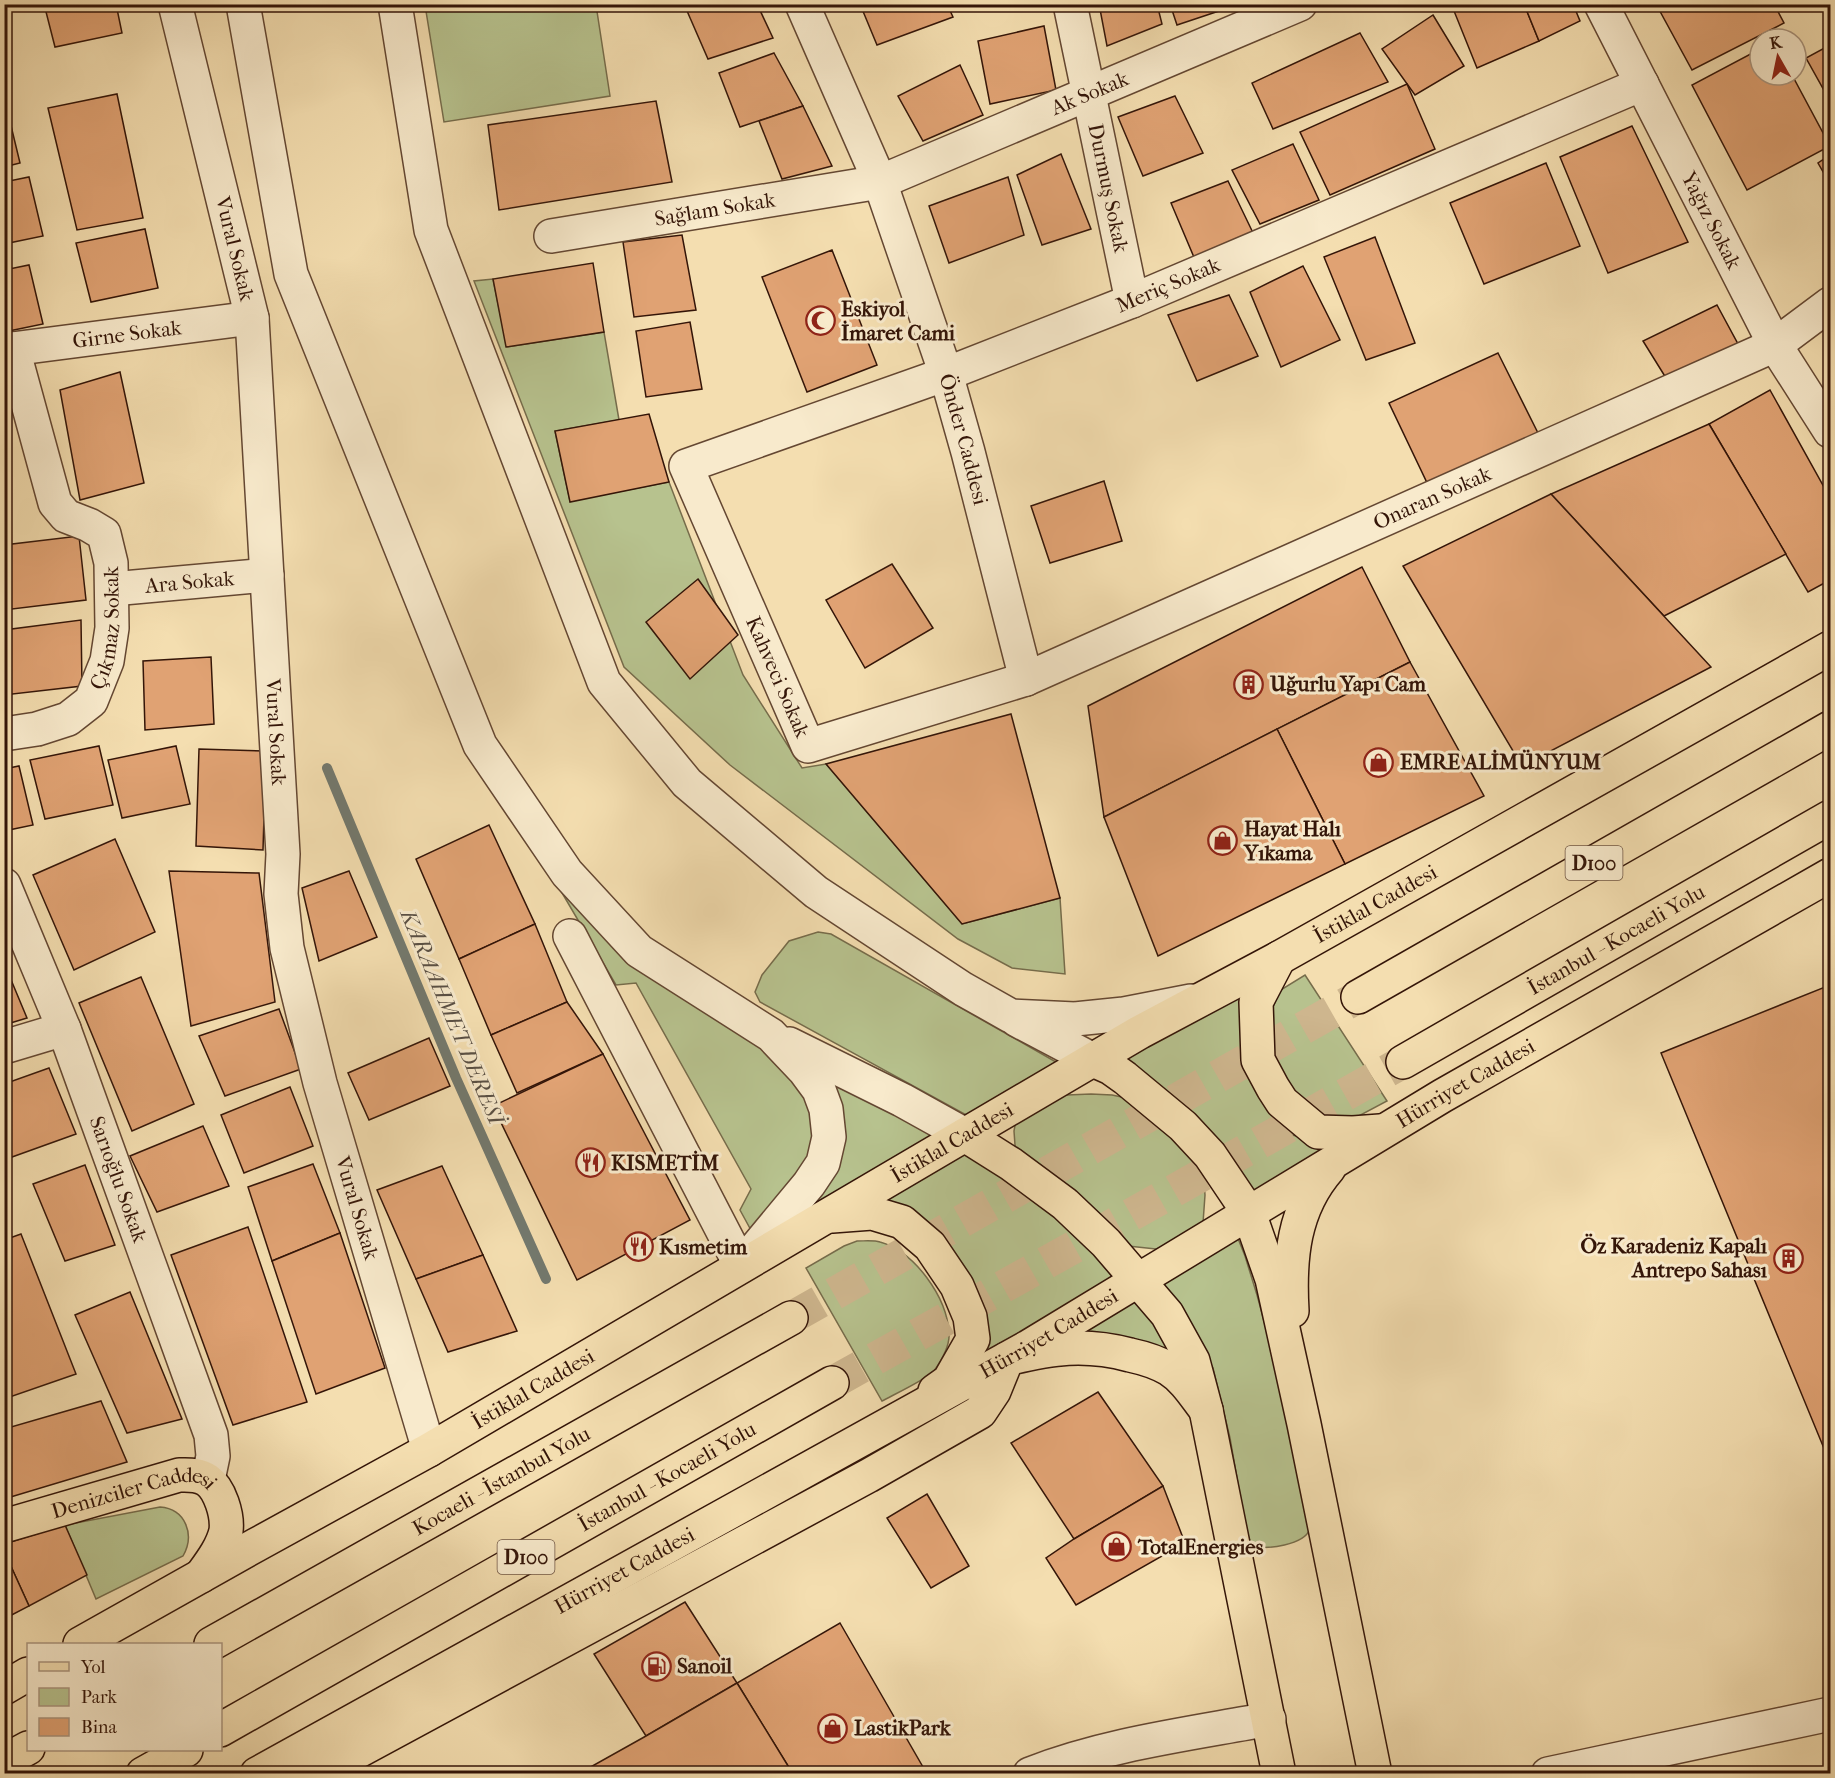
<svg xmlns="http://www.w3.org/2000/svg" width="1835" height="1778" font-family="'IM FELL French Canon',serif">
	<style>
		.green { fill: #b7c28e; stroke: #766c4b; stroke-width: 1.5 }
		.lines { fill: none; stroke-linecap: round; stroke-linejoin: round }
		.stream { stroke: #73796e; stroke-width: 10 }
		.building { fill: #e0a273; stroke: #341508; stroke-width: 1.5 }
		.highway-tunnel { stroke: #ceb68e; stroke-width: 33; stroke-dasharray: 33 16; stroke-linecap: butt }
		.minor-casing { stroke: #644732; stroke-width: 36 }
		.major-casing { stroke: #341508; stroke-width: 36 }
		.highway-casing { stroke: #341508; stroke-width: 36 }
		.minor { stroke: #f8eacc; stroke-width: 33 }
		.major { stroke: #f4deb0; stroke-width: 33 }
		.highway { stroke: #f4deb0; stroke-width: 33 }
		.labels { text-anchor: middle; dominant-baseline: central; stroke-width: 6; stroke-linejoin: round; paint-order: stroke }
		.shield { fill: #f8eacc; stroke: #6f5543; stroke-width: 1.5 }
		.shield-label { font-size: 20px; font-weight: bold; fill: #341508 }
		.street-label { font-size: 21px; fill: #341508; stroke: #f8eacc }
		.poi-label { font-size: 21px; font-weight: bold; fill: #341508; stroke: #f8eacc; text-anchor: start }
		.water-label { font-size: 22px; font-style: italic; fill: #594f44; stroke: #f8eacc }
	</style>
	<rect width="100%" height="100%" fill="#f4deb0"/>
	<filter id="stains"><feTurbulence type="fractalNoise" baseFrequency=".00333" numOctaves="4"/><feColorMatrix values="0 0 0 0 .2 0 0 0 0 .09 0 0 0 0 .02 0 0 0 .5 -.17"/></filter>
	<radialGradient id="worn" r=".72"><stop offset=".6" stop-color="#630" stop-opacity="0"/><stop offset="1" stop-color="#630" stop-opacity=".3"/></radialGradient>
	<!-- green -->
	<g class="green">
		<polygon points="425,5 596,5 610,96 444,122"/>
		<polygon points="493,279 507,347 604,332 619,420 555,431 570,501 669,482 743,675 802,768 826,764 962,924 1060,898 1065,974 1012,968 958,939 730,765 624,667 474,281"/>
		<polygon points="551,874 762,1041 799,1080 816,1126 810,1167 752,1232 740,1210 751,1189 636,983 616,985"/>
		<polygon points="818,932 831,934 1056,1062 968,1116 760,1002 755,992 762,975 789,941"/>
		<polygon points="1305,975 1387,1101 1355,1118 1320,1116 1288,1084 1270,1053 1268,1021 1279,991"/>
		<polygon points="1244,992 1264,1098 1292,1135 1337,1145 1251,1199 1118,1061"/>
		<polygon points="819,1072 945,1133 793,1219 818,1194"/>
		<polygon points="1091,1094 1112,1095 1136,1100 1203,1169 1205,1195 1203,1223 1174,1244 1156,1249 1128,1246 1019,1157 1015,1145 1014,1131 1016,1120 1041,1098 1067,1095"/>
		<polygon points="968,1147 1081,1238 1115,1280 980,1361 987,1339 873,1203"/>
		<path d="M1235,1231L1245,1256L1257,1295L1291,1421L1310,1529C1304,1545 1267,1550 1252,1546L1246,1530L1230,1438L1213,1368L1179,1305L1155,1277Z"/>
		<path d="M857,1241C865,1241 874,1240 880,1242C915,1252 947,1297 949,1333C950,1345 941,1361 934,1371C927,1379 893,1395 882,1401L806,1268L844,1246Z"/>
		<polygon points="1128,1292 1157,1322 1185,1364 1036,1347"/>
		<path d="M160,1507C186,1509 195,1535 183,1556L96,1599L65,1525Z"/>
	</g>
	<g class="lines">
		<!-- stream -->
		<polyline class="stream" points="327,768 456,1078 546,1279"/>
	</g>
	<!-- building -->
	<g class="building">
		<polygon points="44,4 116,4 122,33 55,47"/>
		<polygon points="684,4 757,4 773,38 708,59"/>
		<polygon points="860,4 947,4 953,17 877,45"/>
		<polygon points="1099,4 1157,4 1162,24 1107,46"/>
		<polygon points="1170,4 1240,4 1177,25"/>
		<polygon points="1457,4 1524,4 1539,41 1477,68 1452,6"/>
		<polygon points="1524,4 1573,4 1580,21 1539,41"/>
		<polygon points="1656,4 1774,4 1784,23 1692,70"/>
		<polygon points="1433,15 1464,66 1415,95 1382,49"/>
		<polygon points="1044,26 1056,90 990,104 978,41"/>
		<polygon points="1360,33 1388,82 1273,129 1252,83"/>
		<polygon points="1830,45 1830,101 1806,58"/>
		<polygon points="1760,49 1760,75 1792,75 1830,146 1747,190 1692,85"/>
		<polygon points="774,53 803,106 740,127 719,73"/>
		<polygon points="960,65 983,115 923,141 898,96"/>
		<polygon points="4,66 10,91 4,92"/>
		<polygon points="1407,84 1435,149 1330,195 1300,132"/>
		<polygon points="117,94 143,218 77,230 48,108"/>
		<polygon points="1175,96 1203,153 1143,176 1118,117"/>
		<polygon points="656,101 672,182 499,210 488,125"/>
		<polygon points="4,105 6,105 20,163 4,167"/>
		<polygon points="803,106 832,166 782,179 759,121"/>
		<polygon points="1632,126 1688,242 1608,273 1560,157"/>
		<polygon points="1293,144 1319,200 1260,224 1232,170"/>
		<polygon points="1061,154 1091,229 1042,245 1017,175"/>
		<polygon points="1830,155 1830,184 1818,163"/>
		<polygon points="1546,163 1580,246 1484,284 1450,203"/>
		<polygon points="29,177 43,236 4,244 4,182"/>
		<polygon points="1008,177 1024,235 949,263 929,206"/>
		<polygon points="1228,181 1256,239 1196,262 1171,203"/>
		<polygon points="145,229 158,288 91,302 76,243"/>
		<polygon points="682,235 696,310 634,317 623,242"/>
		<polygon points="1375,237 1415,343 1366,360 1324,257"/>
		<polygon points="832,250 877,365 807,392 762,277"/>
		<polygon points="593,263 604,332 506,347 493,279"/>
		<polygon points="29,265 43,324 4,332 4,270"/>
		<polygon points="1303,266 1340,340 1281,367 1250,292"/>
		<polygon points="1229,295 1258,356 1197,381 1168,315"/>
		<polygon points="1717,305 1738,344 1666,378 1643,341"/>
		<polygon points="690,322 702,389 646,397 636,331"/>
		<polygon points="1498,353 1543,443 1430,489 1389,403"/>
		<polygon points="120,372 144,483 80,500 60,390"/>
		<polygon points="1770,390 1830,498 1830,580 1808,592 1709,424"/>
		<polygon points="649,414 669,482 570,502 555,431"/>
		<polygon points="1709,424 1786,554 1664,616 1551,494"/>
		<polygon points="1104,481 1122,541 1050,563 1031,506"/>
		<polygon points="1551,494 1711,667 1522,766 1403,566"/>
		<polygon points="79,536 86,600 4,610 4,545"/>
		<polygon points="892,564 933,628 865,668 826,600"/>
		<polygon points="1362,567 1410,662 1104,817 1088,706"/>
		<polygon points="698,579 738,635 690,679 646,622"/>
		<polygon points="81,620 82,686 4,695 4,630"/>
		<polygon points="211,657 214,724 145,730 143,661"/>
		<polygon points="1410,662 1484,796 1345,864 1277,729"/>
		<polygon points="1011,714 1060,898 962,924 826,764"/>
		<polygon points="1277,729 1345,864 1158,956 1104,817"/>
		<polygon points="99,746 113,805 45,819 30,760"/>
		<polygon points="176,746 190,804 122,818 108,760"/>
		<polygon points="199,749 266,751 263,850 196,846"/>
		<polygon points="19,766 33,825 4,831 4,769"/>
		<polygon points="489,825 535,924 459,959 416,859"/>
		<polygon points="115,839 155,932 74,970 33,875"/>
		<polygon points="169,871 259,873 275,1002 191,1026"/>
		<polygon points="349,871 377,937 319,961 302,888"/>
		<polygon points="535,924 567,1002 491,1035 459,959"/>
		<polygon points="4,963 27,1018 4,1025"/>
		<polygon points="141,977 194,1104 132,1131 79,1003"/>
		<polygon points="1830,985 1830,1463 1661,1053"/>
		<polygon points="567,1002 603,1054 517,1093 491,1035"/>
		<polygon points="279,1009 301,1069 225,1096 199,1036"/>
		<polygon points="429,1038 450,1086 369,1120 348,1073"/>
		<polygon points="603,1054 690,1220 577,1280 493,1106"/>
		<polygon points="49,1068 76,1134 12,1157 4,1140 4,1084"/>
		<polygon points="290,1087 313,1146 244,1173 221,1115"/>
		<polygon points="203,1126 229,1186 157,1212 130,1156"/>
		<polygon points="313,1164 340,1233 272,1261 248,1187"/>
		<polygon points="85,1165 115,1245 65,1261 33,1184"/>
		<polygon points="442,1166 483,1255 416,1279 377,1190"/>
		<polygon points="248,1227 307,1402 233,1425 171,1255"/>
		<polygon points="340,1233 385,1368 316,1394 272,1261"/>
		<polygon points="21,1234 76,1374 4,1399 4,1240"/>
		<polygon points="483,1255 517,1331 448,1352 416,1279"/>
		<polygon points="130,1292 182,1419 127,1433 75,1315"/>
		<polygon points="1098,1392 1163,1486 1074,1539 1011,1443"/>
		<polygon points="101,1401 127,1462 4,1499 4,1429"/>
		<polygon points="1163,1486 1185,1543 1076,1605 1046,1558 1074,1539"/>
		<polygon points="927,1494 969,1566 931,1588 887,1518"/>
		<polygon points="65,1525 87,1575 29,1606 4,1551 4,1544"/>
		<polygon points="4,1551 29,1606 4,1619"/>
		<polygon points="685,1602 737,1683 646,1736 594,1654"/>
		<polygon points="840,1623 927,1774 793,1774 737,1683"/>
		<polygon points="737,1683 793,1774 578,1774 646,1736"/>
	</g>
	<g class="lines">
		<!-- highway-tunnel -->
		<g class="highway-tunnel">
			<polyline points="791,1318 1358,997"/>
			<polyline points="832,1383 1403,1062"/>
		</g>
		<defs>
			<g id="minor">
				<path id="s1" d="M175,4L252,318L283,854L281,894L287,948L320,1083L429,1450"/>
				<polyline points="243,4 291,274 480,745 567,873 639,951 771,1035 805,1071 819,1090 826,1109 829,1137 823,1163 809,1184 741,1266 570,936"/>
				<polyline points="395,4 431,230 604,682 687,783 816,892 963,989 1011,1016 1075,1019 1124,1014 1191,1001"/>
				<path id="s2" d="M802,4L880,182L946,374L968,452L1026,679"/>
				<path id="s3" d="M1070,4L1132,301"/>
				<path id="s4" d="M1601,4L1775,345L1830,431"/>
				<path id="s5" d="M1642,84L1132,301L946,374L686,466L808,746L1026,679L1775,345L1830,304"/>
				<path id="s6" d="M551,236L880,182L1300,4"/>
				<path id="s7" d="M4,350L252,318"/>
				<path id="s8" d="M112,589L267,575"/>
				<path id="s9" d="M4,734L37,729L68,719L91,701L107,661L112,628L111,563L104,534L89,525L66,516L55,503L13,349"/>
				<path id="s10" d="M4,885L64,1029L211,1435L213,1456L208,1480"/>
				<polyline points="1017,1020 1093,1060"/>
				<polyline points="789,1044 902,1100 965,1135"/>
				<polyline points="4,1047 64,1029"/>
				<path d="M1030,1774C1107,1744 1189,1734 1269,1719"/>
				<polyline points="1548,1774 1830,1714"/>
			</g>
			<g id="major">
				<polyline points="1279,958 1256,1002 1258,1060 1273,1088 1282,1102 1318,1132 1353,1133 1380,1131"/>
				<polyline points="1093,1060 1111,1068 1125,1078 1183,1126 1210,1155 1249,1213 1272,1279 1304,1424 1375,1774"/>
				<polyline points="965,1135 1011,1164 1065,1204 1106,1243 1167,1314 1193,1361 1206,1410 1279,1774"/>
				<polyline points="832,1216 872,1213 902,1222 930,1246 957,1286 970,1317 973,1339 949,1381 935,1391"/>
				<path d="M1292,1311C1289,1259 1293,1209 1329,1168"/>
				<path id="s11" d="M4,1526L179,1475C189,1475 198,1474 207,1480C220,1489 228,1515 226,1531C222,1548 211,1562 201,1576"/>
				<path id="s12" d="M80,1644L256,1545L429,1450L1140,1032L1279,958L1830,648"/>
				<polyline points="4,1688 28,1674"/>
				<path id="s13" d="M257,1774L1028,1347L1442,1096L1830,875"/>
				<path d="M316,1774L868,1476L980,1412L994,1391L1007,1359C1052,1348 1084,1343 1130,1355C1144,1358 1157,1362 1169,1369C1185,1379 1195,1396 1206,1410"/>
			</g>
			<g id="highway">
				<polyline points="1358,997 1830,728"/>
				<path id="s14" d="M1403,1062L1830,817"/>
				<path id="s15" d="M211,1644L791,1318"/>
				<path id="s16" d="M220,1730L832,1383"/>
				<polyline points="4,1761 28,1748"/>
				<polyline points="143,1774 186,1750"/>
			</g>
		</defs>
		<!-- minor casing -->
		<use href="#minor" class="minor-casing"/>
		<!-- major casing -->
		<use href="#major" class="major-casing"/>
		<!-- highway casing -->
		<use href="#highway" class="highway-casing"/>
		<!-- minor -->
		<use href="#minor" class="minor"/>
		<!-- major -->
		<use href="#major" class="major"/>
		<!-- highway -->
		<use href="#highway" class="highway"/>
	</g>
	<!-- icons -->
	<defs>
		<symbol id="mosque-ring" viewBox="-11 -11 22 22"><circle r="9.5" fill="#f8eacc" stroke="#8f2418" stroke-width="1.5"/><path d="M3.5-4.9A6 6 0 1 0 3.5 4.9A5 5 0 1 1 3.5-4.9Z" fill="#8f2418"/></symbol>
		<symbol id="building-ring" viewBox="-11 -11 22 22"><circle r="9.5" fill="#f8eacc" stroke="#8f2418" stroke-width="1.5"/><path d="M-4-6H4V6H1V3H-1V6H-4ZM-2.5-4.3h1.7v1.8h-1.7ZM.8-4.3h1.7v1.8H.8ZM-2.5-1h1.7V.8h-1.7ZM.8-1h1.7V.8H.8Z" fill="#8f2418"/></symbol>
		<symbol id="shop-ring" viewBox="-11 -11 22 22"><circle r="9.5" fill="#f8eacc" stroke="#8f2418" stroke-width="1.5"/><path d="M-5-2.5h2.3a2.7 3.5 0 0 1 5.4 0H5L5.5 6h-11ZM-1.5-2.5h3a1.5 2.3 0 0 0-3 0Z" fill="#8f2418"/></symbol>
		<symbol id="restaurant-ring" viewBox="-11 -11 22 22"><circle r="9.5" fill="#f8eacc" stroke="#8f2418" stroke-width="1.5"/><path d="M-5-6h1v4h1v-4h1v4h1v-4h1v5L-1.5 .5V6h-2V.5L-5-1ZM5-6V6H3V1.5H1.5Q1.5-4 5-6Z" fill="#8f2418"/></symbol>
		<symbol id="fuel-ring" viewBox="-11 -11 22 22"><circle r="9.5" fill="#f8eacc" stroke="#8f2418" stroke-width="1.5"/><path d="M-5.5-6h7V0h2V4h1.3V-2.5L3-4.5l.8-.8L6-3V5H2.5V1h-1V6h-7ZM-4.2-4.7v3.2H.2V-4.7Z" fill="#8f2418"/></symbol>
	</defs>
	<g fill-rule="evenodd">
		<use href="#mosque-ring" x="804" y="304" width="33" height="33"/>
		<use href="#building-ring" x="1232" y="668" width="33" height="33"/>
		<use href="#shop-ring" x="1362" y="746" width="33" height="33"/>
		<use href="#shop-ring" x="1206" y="824" width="33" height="33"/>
		<use href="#restaurant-ring" x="574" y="1146" width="33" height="33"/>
		<use href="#restaurant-ring" x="622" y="1230" width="33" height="33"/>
		<use href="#building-ring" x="1772" y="1242" width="33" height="33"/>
		<use href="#shop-ring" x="1100" y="1530" width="33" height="33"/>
		<use href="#fuel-ring" x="640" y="1650" width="33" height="33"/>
		<use href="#shop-ring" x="816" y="1712" width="33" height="33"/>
	</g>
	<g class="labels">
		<!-- shield labels -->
		<g class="shield">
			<rect x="1565.5" y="846" width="57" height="34" rx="4.5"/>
			<rect x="497.5" y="1540" width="57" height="34" rx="4.5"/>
		</g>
		<g class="shield-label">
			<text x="1594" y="863">D100</text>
			<text x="526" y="1557">D100</text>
		</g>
		<!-- street labels -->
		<g class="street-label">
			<text stroke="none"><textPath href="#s6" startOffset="561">Ak Sokak</textPath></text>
			<text stroke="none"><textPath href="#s3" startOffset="188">Durmuş Sokak</textPath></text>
			<text stroke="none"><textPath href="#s6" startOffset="166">Sağlam Sokak</textPath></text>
			<text stroke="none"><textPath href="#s4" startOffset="243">Yağız Sokak</textPath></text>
			<text stroke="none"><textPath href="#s1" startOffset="252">Vural Sokak</textPath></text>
			<text transform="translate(1168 285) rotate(-23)">Meriç Sokak</text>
			<text stroke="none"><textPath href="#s7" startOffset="124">Girne Sokak</textPath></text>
			<text stroke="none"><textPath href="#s2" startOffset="465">Önder Caddesi</textPath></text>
			<text stroke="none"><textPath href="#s5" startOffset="2008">Onaran Sokak</textPath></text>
			<text stroke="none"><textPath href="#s8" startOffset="78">Ara Sokak</textPath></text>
			<text stroke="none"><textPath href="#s9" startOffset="171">Çıkmaz Sokak</textPath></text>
			<text stroke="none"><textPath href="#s5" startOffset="1260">Kahveci Sokak</textPath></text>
			<text stroke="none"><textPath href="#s1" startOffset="738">Vural Sokak</textPath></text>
			<text stroke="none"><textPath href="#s12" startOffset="1492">İstiklal Caddesi</textPath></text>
			<text stroke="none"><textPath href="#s14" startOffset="246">İstanbul - Kocaeli Yolu</textPath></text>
			<text stroke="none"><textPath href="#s13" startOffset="1392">Hürriyet Caddesi</textPath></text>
			<text stroke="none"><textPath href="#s12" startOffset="1006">İstiklal Caddesi</textPath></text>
			<text stroke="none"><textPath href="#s10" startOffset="316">Sarıoğlu Sokak</textPath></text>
			<text stroke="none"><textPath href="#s1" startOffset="1224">Vural Sokak</textPath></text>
			<text stroke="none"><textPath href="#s13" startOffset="906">Hürriyet Caddesi</textPath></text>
			<text stroke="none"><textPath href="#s12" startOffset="520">İstiklal Caddesi</textPath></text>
			<text stroke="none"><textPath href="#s16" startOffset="514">İstanbul - Kocaeli Yolu</textPath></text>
			<text stroke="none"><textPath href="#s15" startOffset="333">Kocaeli - İstanbul Yolu</textPath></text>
			<text stroke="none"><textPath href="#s11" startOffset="135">Denizciler Caddesi</textPath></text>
			<text stroke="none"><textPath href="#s13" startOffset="420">Hürriyet Caddesi</textPath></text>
		</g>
		<!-- poi labels -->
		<g class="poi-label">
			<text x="841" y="309">Eskiyol<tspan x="841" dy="24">İmaret Cami</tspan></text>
			<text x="1270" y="684">Uğurlu Yapı Cam</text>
			<text x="1400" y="762">EMRE ALİMÜNYUM</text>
			<text x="1244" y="829">Hayat Halı<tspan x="1244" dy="24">Yıkama</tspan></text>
			<text x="611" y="1163">KISMETİM</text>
			<text x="1767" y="1246" text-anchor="end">Öz Karadeniz Kapalı<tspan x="1767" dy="24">Antrepo Sahası</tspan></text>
			<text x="659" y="1247">Kısmetim</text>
			<text x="1138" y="1547">TotalEnergies</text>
			<text x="677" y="1666">Sanoil</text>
			<text x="854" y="1728">LastikPark</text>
		</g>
		<!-- water labels -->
		<g class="water-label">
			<text transform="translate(452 1017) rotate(67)">KARAAHMET DERESİ</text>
		</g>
	</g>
	<!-- margin -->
	<rect width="1835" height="1778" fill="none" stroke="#f4deb0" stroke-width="24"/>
	<rect x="6" y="6" width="1823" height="1766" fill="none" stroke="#341508" stroke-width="3"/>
	<rect x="12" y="12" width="1811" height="1754" fill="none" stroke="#341508" stroke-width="1.5"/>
	<!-- legend -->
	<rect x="27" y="1643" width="195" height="108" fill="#f8eacc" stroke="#aa957e" stroke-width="1.5"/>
	<rect x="39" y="1662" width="30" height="9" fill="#f4deb0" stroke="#aa957e" stroke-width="1.5"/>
	<text x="81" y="1673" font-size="18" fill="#341508">Yol</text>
	<rect x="39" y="1688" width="30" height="18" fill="#b7c28e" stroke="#aa957e" stroke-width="1.5"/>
	<text x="81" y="1703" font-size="18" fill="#341508">Park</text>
	<rect x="39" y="1718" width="30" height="18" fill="#e0a273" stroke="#aa957e" stroke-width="1.5"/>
	<text x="81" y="1733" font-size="18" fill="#341508">Bina</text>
	<!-- north arrow -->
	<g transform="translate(1778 57) rotate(351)"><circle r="28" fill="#f8eacc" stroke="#aa957e" stroke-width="1.5"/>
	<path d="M0-4.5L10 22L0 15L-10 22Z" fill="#8f2418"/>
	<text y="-9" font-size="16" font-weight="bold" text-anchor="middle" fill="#341508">K</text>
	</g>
	<rect width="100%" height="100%" filter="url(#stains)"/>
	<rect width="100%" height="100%" fill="url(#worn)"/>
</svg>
